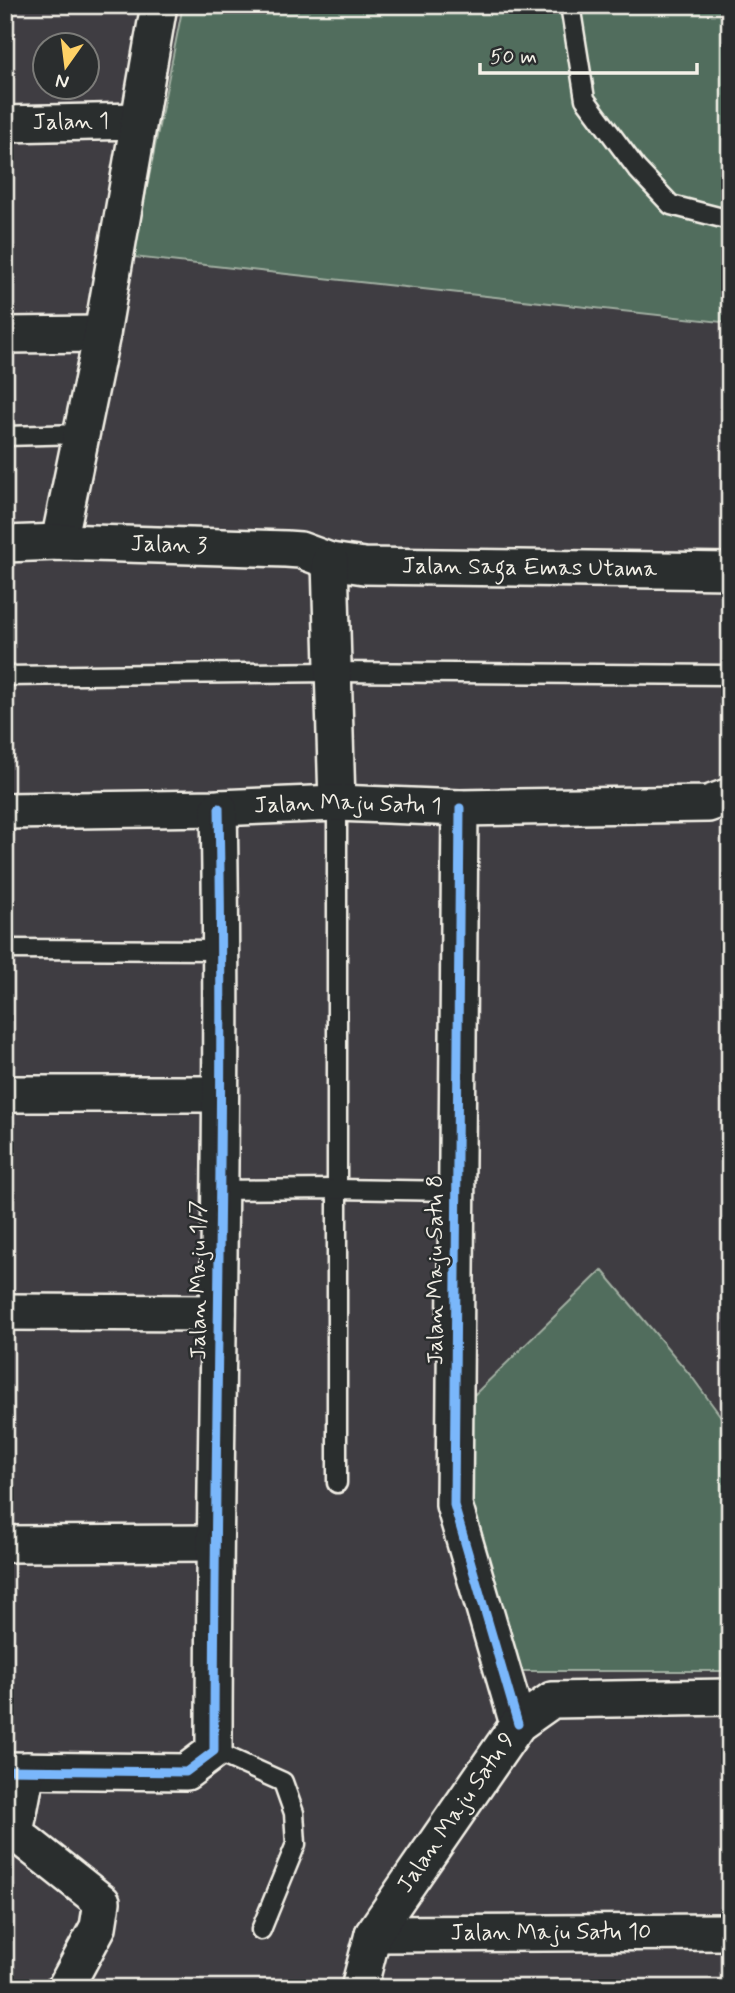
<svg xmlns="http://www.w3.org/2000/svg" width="735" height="1993" font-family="Mynerve,sans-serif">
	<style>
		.green { fill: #516d5d; stroke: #a2afa2; stroke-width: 2 }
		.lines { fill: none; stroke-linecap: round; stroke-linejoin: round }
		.service-casing { stroke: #f4f1e8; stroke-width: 23 }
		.minor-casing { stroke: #f4f1e8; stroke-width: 40 }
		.service { stroke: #2a2d2e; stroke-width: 18 }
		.minor { stroke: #2a2d2e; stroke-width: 35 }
		.cycleway-casing { stroke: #2a2d2e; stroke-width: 13 }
		.cycleway { stroke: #7ab7fb; stroke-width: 9 }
		.labels { text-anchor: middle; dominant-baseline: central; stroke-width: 5; stroke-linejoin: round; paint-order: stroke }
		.street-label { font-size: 23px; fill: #f4f1e8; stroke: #2a2d2e }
	</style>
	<rect width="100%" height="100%" fill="#3f3d42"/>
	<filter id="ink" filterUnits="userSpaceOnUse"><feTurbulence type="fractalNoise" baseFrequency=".0143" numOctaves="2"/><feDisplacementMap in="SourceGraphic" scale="14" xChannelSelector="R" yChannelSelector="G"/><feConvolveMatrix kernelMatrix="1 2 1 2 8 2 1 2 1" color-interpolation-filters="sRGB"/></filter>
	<g filter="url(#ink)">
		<!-- green -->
		<g class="green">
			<polygon points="183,5 730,5 730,323 133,257"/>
			<polygon points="602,1270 692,1377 730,1429 730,1671 522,1671 472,1529 472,1397"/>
		</g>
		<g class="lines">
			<defs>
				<g id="service">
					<polyline points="570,5 585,99 637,169 671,205 730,220"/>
					<polyline points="5,436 82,434"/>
					<polyline points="5,676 333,672 730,675"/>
					<polyline points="337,803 337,1483"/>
					<polyline points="5,949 222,950"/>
					<polyline points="218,1190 337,1189 455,1191"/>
					<polyline points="214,1751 283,1782 294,1813 296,1844 261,1930"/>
				</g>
				<g id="minor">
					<path id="s1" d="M5,124L138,121"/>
					<polyline points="5,335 102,334"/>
					<polyline points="59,542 102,334 159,5"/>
					<path id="s2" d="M5,544L59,542L286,549L300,550L330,561L364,566L730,571"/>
					<polyline points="330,561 337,803"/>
					<polyline points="460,808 454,1505 518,1724"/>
					<path id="s3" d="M5,811L219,808L337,803L460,808L708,804L730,796"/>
					<polyline points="5,1094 220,1094"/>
					<polyline points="5,1312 218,1313"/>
					<polyline points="5,1544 214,1543"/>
					<path d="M5,1770L186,1772L214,1751C214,1437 225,1122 219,808"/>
					<polyline points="27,1770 15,1833 102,1902 98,1927 65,1988"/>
					<path id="s4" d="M373,1934L730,1932"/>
					<path id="s5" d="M359,1988L373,1934L518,1724L552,1700L730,1697"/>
				</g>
			</defs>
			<!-- service casing -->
			<use href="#service" class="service-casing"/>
			<!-- minor casing -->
			<use href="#minor" class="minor-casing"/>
			<!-- service -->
			<use href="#service" class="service"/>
			<!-- minor -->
			<use href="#minor" class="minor"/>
			<defs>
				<g id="cycleway">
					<polyline points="460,808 454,1505 518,1724"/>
					<path d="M5,1770L186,1772L214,1751C214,1437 225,1122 219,808"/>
				</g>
			</defs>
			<!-- cycleway casing -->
			<use href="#cycleway" class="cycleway-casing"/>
			<!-- cycleway -->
			<use href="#cycleway" class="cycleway"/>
		</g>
	</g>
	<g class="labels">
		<!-- street labels -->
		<g class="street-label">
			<text stroke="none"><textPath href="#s1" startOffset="66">Jalan 1</textPath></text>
			<text stroke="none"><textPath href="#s2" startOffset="164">Jalan 3</textPath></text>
			<text stroke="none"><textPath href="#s2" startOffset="527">Jalan Saga Emas Utama</textPath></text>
			<text stroke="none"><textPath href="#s3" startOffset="343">Jalan Maju Satu 1</textPath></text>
			<text transform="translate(436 1270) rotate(-90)">Jalan Maju Satu 8</text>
			<text transform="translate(199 1280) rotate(-90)">Jalan Maju 1/7</text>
			<text stroke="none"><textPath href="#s5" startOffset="203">Jalan Maju Satu 9</textPath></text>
			<text stroke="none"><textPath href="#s4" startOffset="178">Jalan Maju Satu 10</textPath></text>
		</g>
	</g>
	<!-- margin -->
	<rect width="735" height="1993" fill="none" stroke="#2a2d2e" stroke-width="28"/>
	<rect x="14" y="14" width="707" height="1965" fill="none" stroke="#f4f1e8" stroke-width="2.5" filter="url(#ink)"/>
	<!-- north arrow -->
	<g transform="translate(66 66) rotate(194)"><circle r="33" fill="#2a2d2e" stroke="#7b7b78" stroke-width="2"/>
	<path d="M0-5L12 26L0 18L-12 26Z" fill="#ffd166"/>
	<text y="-10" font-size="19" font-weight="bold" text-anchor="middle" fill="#f4f1e8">N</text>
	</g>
	<!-- scale -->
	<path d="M480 63v10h217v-10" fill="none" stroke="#f4f1e8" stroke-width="3.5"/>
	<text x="490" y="63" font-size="21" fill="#f4f1e8" stroke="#2a2d2e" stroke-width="5" paint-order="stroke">50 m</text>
</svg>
